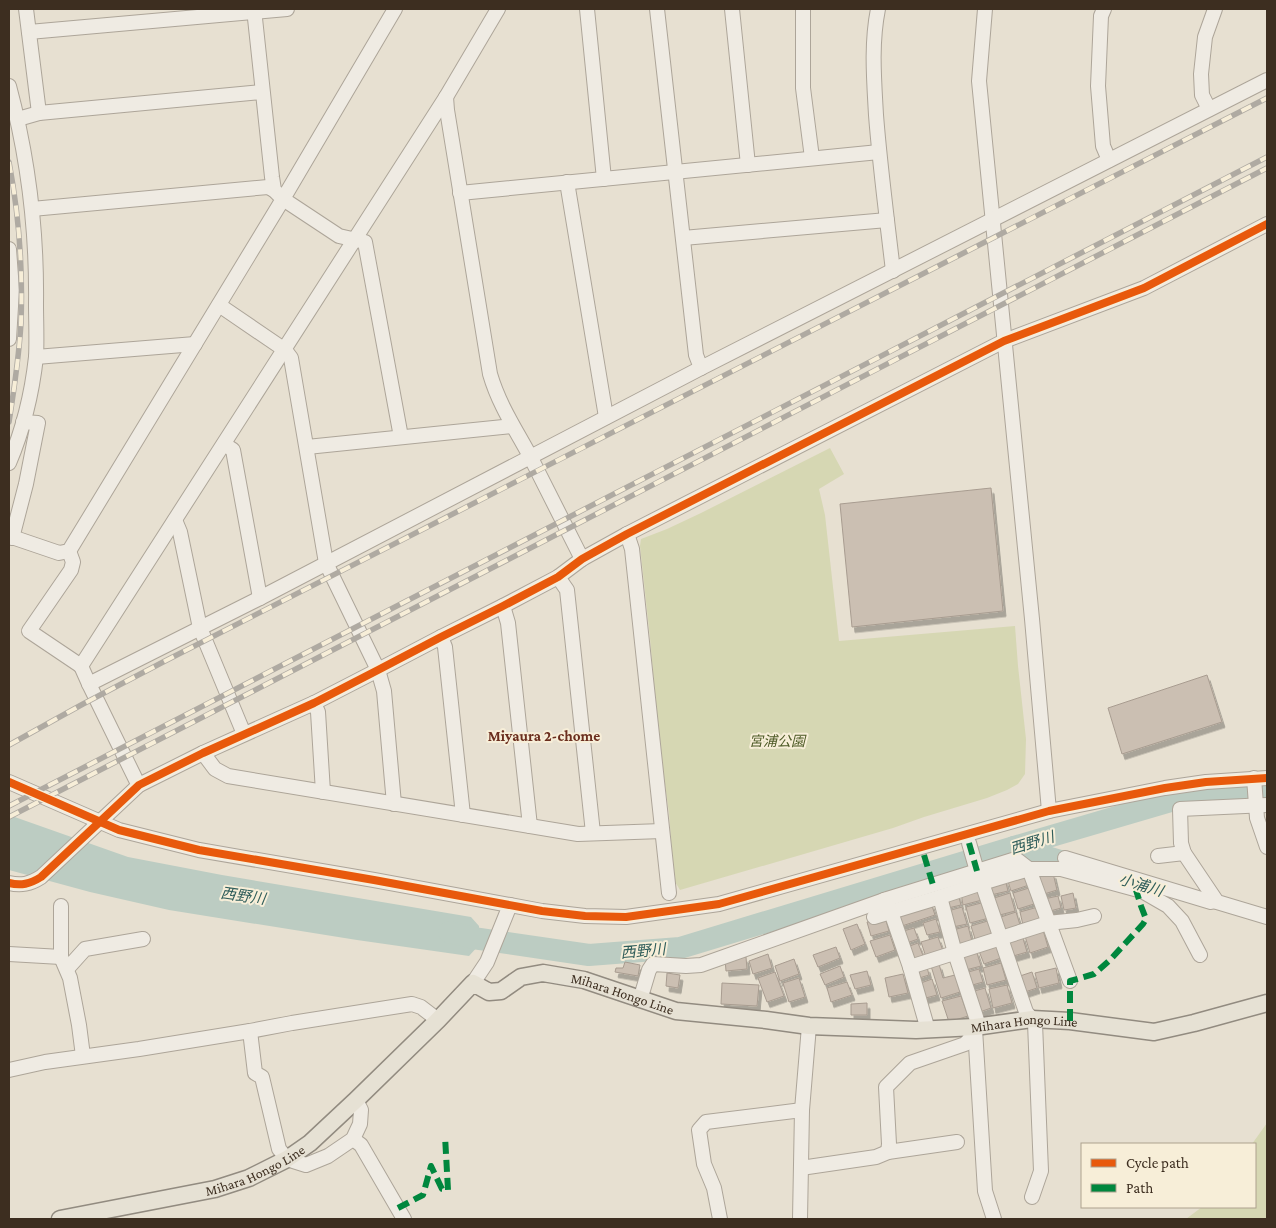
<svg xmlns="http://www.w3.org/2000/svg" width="1276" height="1228" font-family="'Crimson Pro','Noto Sans JP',serif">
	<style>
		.green { fill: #d6d7b3 }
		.water { fill: #bcccc2 }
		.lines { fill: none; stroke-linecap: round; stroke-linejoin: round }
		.river { stroke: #bcccc2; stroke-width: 22 }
		.building { fill: #cbbfb2; stroke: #a89c90; filter: url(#shadow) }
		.minor-casing { stroke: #ada599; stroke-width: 16 }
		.major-casing { stroke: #928b80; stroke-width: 19 }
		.minor { stroke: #efebe3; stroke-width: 14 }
		.major { stroke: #e6e1d4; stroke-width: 16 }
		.rail-casing { stroke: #afaaa2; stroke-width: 5.5 }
		.rail { stroke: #f7eed8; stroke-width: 4; stroke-dasharray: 11; stroke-linecap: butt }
		.quiet { stroke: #00873e; stroke-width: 6; stroke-dasharray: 12 6; stroke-linecap: butt }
		.cycleway-casing { stroke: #f7eed8; stroke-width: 11 }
		.cycleway { stroke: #e8590c; stroke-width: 8 }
		.labels { text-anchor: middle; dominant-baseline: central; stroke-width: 4; stroke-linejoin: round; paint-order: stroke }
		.park-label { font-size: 14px; font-style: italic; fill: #4d5a26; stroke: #f7eed8 }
		.street-label { font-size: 14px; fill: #3d2e20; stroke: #f7eed8 }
		.neighbourhood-label { font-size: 15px; font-weight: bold; fill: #6b2e1e; stroke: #f7eed8 }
		.water-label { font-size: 15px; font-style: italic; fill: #2f5d5a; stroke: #f7eed8 }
	</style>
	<defs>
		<filter id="shadow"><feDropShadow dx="3" dy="5.5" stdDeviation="0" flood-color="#0004"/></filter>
	</defs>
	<rect width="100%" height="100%" fill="#e7e0d1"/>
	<!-- green -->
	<g class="green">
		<polygon points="830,448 844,474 819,489 825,515 839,641 1015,626 1018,666 1026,739 1025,774 1018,784 1007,790 987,798 924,817 893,828 680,890 674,880 669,813 659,742 650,638 640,546 641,539 667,529 701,513"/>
		<polygon points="1267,1123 1267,1219 1186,1219 1202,1207 1255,1207 1255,1144 1252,1144"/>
	</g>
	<!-- water -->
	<polygon class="water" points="9,815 128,857 222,875 471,917 479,926 479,945 469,956 357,940 169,910 90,892 9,870"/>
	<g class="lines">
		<!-- river -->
		<g class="river">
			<polyline points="1014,847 1087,869"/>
			<polyline points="449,932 473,938 589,955 680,948 1014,847 1171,801 1242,790 1267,788"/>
		</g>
	</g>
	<!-- building -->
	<g class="building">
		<polygon points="991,488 1003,611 852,627 840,504"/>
		<polygon points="1207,675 1222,722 1122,754 1108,708"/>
		<polygon points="1025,873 1029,885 1011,891 1007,878"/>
		<polygon points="1053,873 1057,890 1041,895 1036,878"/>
		<polygon points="1005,879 1008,891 991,895 988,883"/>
		<polygon points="980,888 982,900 963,905 961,893"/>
		<polygon points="1029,888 1034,904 1018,909 1013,893"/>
		<polygon points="1010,893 1015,911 996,916 991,899"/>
		<polygon points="1073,893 1076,908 1064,910 1061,896"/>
		<polygon points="958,894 961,905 948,908 945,897"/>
		<polygon points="1058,896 1061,908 1047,912 1044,899"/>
		<polygon points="985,902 989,918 970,923 966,907"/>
		<polygon points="931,903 935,915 899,927 895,914"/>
		<polygon points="962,907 967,924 953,927 948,911"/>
		<polygon points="1038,907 1041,921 1023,925 1020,912"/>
		<polygon points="1016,912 1021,928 1002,934 998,918"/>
		<polygon points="885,917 889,931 871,936 867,922"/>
		<polygon points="936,919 940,932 927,935 923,923"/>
		<polygon points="991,920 996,936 976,942 971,926"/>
		<polygon points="857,924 865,944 851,950 843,929"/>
		<polygon points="968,926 973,945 958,949 953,930"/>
		<polygon points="914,928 918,939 904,944 900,932"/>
		<polygon points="1043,930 1048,947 1030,953 1025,936"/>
		<polygon points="890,935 895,950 876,957 870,941"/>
		<polygon points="1022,935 1027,952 1010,957 1005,941"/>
		<polygon points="938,937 943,951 926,957 921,942"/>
		<polygon points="918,943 924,958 912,962 907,947"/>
		<polygon points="996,945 1001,958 984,964 979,951"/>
		<polygon points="836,947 840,958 818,967 813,955"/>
		<polygon points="976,950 981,966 962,971 958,955"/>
		<polygon points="768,954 772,968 753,974 749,961"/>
		<polygon points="746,957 747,969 726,971 725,959"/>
		<polygon points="794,959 799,974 780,981 775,966"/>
		<polygon points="625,962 640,965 638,976 615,972 616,968 623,968"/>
		<polygon points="1001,963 1006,980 987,985 983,968"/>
		<polygon points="939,964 943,978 955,975 960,992 941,998 931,966"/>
		<polygon points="840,966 844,977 825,985 820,974"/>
		<polygon points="927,967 929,975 916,979 914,970"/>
		<polygon points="1056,968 1059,983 1039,988 1035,973"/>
		<polygon points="979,969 983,982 969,986 965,973"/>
		<polygon points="867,971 871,985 855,989 850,975"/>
		<polygon points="775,972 784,996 767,1002 758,978"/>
		<polygon points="1032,972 1037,988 1022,993 1017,977"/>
		<polygon points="667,973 680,975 678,988 666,986"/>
		<polygon points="903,974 908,993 889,997 885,978"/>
		<polygon points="799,978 805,997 789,1002 783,983"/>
		<polygon points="932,979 937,995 922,999 918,984"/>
		<polygon points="847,982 852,995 831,1002 827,988"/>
		<polygon points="722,983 759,985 757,1006 721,1004"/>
		<polygon points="1007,985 1012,1003 993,1008 989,989"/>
		<polygon points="985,988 991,1008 977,1013 971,992"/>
		<polygon points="961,996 968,1016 949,1022 942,1001"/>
		<polygon points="867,1003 867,1015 851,1015 851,1004"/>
	</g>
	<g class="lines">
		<defs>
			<g id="minor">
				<polyline points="26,9 39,113"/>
				<polyline points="395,9 283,199 339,236 365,242 401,437"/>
				<polyline points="587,9 604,179"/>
				<polyline points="657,9 696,355 701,368"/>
				<polyline points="732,9 748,165"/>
				<polyline points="803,9 803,88 812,158"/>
				<path d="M878,9C871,44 874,79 876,115C880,167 887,219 893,271"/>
				<polyline points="985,9 979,81 1032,619 1049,811"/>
				<polyline points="1104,9 1101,16 1098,86 1103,146 1109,160"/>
				<polyline points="29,32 287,9"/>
				<path d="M9,86C28,157 37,230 36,304C36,321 37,339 36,357C32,393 23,430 9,463"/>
				<path d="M446,97L447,110L490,374C499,405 516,430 531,458C548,491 565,525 582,559"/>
				<polyline points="1209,109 1202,95 1201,74 1205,37 1215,9"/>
				<polyline points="18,119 39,113 262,92"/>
				<polyline points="567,182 606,417"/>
				<polyline points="460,193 879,152"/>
				<polyline points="32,209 268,187 274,190"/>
				<polyline points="683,238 887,220"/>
				<polyline points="9,249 12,290 9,339"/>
				<polyline points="219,305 285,350 291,358 326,563 378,670 384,691 394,804"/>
				<polyline points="36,357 195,344"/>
				<polyline points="224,444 233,450 260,598"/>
				<polyline points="307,447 512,426"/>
				<polyline points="175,520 180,532 200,628 244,734"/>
				<polyline points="627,534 632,549 669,893"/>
				<polyline points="9,536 59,553 69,551 283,199 274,190 272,177 254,9"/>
				<polyline points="12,538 26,484 38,423 23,422"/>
				<polyline points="69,551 73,562 71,570 29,631 81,666"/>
				<polyline points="558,577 567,590 593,833"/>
				<polyline points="503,606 508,623 530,826"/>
				<polyline points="441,637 445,647 463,815"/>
				<polyline points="89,684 260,598 701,368 1267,80"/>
				<polyline points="314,703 318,712 323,792"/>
				<polyline points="203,753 215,769 228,776 578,834 662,831"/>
				<polyline points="1254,778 1257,818 1267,847"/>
				<polyline points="9,782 119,830 199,850 374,880 542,911 585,916 626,917 719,904 1049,811 1165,788 1206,782 1267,778"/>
				<polyline points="139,785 138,784 89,684 81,666 446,97 498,9"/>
				<polyline points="1267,805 1180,809 1181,843 1184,853 1217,902 1267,917"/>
				<polyline points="969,843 977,871"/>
				<polyline points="1158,856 1184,853"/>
				<polyline points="1065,858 1211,902 1216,901"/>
				<path d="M9,883C21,886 30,884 41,877L139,785L203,753L314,703L378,670L441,637L503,606L558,577L582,559L627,534L1004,341L1144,288L1267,224"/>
				<polyline points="982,883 1026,1012 1035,1023 1041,1171 1032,1197"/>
				<polyline points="884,900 1016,859 1029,869 1070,981"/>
				<polyline points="61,906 61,957 70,978 79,1025 83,1056"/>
				<polyline points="874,917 940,897 982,883 1029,869 1061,869 1142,891 1168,906 1182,921 1200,955"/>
				<polyline points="9,954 61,957"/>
				<polyline points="910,967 1048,923 1077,920 1094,916"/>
				<polyline points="67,969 85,949 143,939"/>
				<polyline points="473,983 487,962 510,905"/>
				<polyline points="640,1000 649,970 653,964 686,966 701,965 884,900 891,912 910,967 928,1030"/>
				<polyline points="975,1029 985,1191 994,1219"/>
				<polyline points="250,1031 255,1073 262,1077 279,1149 287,1159 306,1165 328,1156 353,1139 360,1124 361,1110 356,1100"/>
				<polyline points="9,1070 45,1062 139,1049 250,1031 292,1023 412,1004 421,1007 438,1020"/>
				<polyline points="353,1139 361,1145 404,1219"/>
				<polyline points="888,1152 889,1144 886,1087 910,1063 965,1044 969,1040 977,1020 955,953 940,897"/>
				<polyline points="801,1168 876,1157 888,1152 957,1142"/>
				<polyline points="720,1219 714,1188 704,1164 699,1130 706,1122 802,1110"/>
				<polyline points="800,1219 802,1110 809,1026"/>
			</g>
			<g id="major">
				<path id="s1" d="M60,1219L215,1189L249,1178L287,1159L310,1143L356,1100L438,1020L473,983L489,992L501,991L521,977L543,973L584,980L676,1011L766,1020L809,1026L916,1030L975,1027L1032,1019L1070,1021L1154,1032L1194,1023L1267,1003"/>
			</g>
		</defs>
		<!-- minor casing -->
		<use href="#minor" class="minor-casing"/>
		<!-- major casing -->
		<use href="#major" class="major-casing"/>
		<!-- minor -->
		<use href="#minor" class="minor"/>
		<!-- major -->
		<use href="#major" class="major"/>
		<defs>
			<g id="rail">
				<path d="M9,162C19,215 23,269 21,323C19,356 14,390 9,422"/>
				<polyline points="9,745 83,704 165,661 1267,98"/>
				<polyline points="9,806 1267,157"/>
				<polyline points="9,817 1267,168"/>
			</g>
		</defs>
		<!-- rail casing -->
		<use href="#rail" class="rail-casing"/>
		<!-- rail -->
		<use href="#rail" class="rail"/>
		<!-- quiet -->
		<g class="quiet">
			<polyline points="969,843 977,871"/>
			<polyline points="924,855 933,885"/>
			<polyline points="1070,1021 1070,981 1094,974 1110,960 1143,924 1146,919 1141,906 1136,890"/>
			<polyline points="398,1208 423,1195 431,1166 442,1189 448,1190 445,1136"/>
		</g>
		<defs>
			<g id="cycleway">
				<polyline points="9,782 119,830 199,850 374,880 542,911 585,916 626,917 719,904 1049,811 1165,788 1206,782 1267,778"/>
				<path d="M9,883C21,886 30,884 41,877L139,785L203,753L314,703L378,670L441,637L503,606L558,577L582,559L627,534L1004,341L1144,288L1267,224"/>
			</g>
		</defs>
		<!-- cycleway casing -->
		<use href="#cycleway" class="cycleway-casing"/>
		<!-- cycleway -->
		<use href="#cycleway" class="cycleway"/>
	</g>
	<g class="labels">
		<!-- park labels -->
		<g class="park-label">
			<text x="777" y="741">宮浦公園</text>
		</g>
		<!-- street labels -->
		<g class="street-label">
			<text stroke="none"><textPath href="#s1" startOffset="652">Mihara Hongo Line</textPath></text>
			<text stroke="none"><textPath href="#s1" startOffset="1058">Mihara Hongo Line</textPath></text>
			<text stroke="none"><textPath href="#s1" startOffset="202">Mihara Hongo Line</textPath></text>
		</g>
		<!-- neighbourhood labels -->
		<g class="neighbourhood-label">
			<text x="544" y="736">Miyaura 2-chome</text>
		</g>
		<!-- water labels -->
		<g class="water-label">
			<text transform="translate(1032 843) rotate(-17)">西野川</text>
			<text transform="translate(1141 885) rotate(17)">小浦川</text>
			<text transform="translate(243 896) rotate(8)">西野川</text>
			<text transform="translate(643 951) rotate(-5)">西野川</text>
		</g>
	</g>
	<!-- border -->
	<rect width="1276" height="1228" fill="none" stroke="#3d2e20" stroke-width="20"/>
	<!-- legend -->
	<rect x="1081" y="1143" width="175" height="65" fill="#f7eed8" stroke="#ada18e"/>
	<rect x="1091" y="1159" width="25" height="8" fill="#e8590c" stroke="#ada18e"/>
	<text x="1126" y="1168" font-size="15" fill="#3d2e20">Cycle path</text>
	<rect x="1091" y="1184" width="25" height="8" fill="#00873e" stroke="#ada18e"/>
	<text x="1126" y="1193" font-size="15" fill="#3d2e20">Path</text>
</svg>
